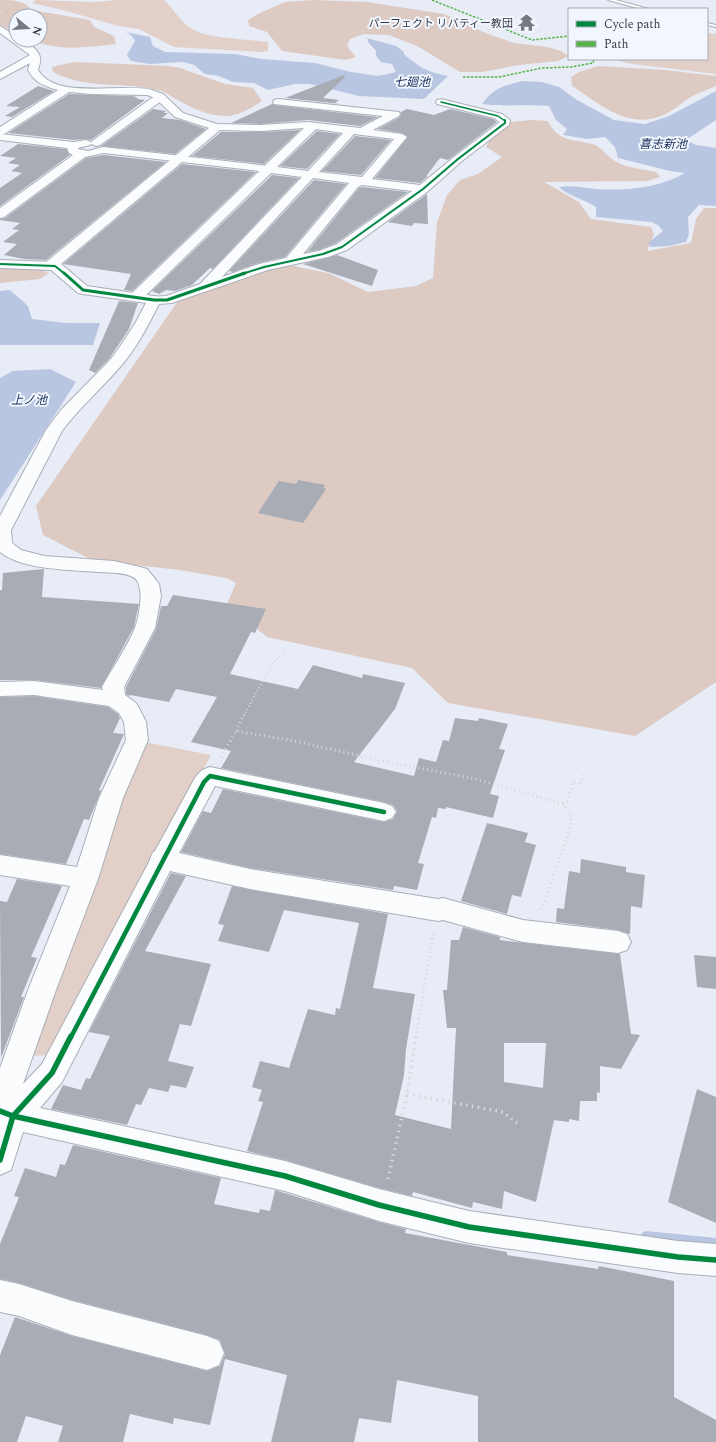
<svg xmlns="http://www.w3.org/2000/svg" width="716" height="1442" font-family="Spectral,'Noto Sans JP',serif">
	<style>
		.green { fill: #e2d0c8 }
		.forest { fill: #ddcac3 }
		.water { fill: #b9c6e2 }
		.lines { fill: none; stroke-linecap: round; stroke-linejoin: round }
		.stream { fill: #b9c6e2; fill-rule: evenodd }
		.building { fill: #a8acb4; fill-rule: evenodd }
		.lane-casing { stroke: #aaaeb6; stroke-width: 2 }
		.street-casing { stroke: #aaaeb6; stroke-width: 2 }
		.secondary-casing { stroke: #aaaeb6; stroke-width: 2 }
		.path-far2 { stroke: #d7d8db; stroke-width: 2; stroke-dasharray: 1 2.5; stroke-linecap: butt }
		.path-far1 { stroke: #d7d8db; stroke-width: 3; stroke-dasharray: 1 3.5; stroke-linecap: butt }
		.path { stroke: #d7d8db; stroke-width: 3.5; stroke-dasharray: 1.5 4.5; stroke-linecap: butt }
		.lane { fill: #fbfcfe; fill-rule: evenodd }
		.street { fill: #fbfcfe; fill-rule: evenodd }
		.secondary { fill: #fbfcfe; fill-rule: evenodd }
		.quiet { stroke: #56b347; stroke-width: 1.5; stroke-dasharray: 2.5 1.5; stroke-linecap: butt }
		.cycleway-far4-casing { stroke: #f2f7ff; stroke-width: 2.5 }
		.cycleway-far3-casing { stroke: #f2f7ff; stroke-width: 3.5 }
		.cycleway-far2-casing { stroke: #f2f7ff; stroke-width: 4.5 }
		.cycleway-far1-casing { stroke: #f2f7ff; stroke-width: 7 }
		.cycleway-casing { stroke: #f2f7ff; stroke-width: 8 }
		.cycleway-far4 { stroke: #00873e; stroke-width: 1.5 }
		.cycleway-far3 { stroke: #00873e; stroke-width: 2 }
		.cycleway-far2 { stroke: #00873e; stroke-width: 3 }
		.cycleway-far1 { stroke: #00873e; stroke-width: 4.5 }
		.cycleway { stroke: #00873e; stroke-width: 5.5 }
		.labels { text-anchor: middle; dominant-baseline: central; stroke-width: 4; stroke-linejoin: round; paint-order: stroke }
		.far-poi-label { font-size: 11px; fill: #353941; stroke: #f2f7ff; text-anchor: end }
		.far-water-label { font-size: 12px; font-style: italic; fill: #182a57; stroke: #f2f7ff }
	</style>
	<rect width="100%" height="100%" fill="#e7ecf7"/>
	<!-- green -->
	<g class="green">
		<path d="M36,0L94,2L117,0H164C174,9 180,22 192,29C208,39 248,39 268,42V51L261,52L174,47L139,29L118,26L70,12L32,3Z"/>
		<polygon points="707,33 716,34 716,74 632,64 619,61 618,59 707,59"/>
		<polygon points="145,742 211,755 52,1055 29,1056 116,814 130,782"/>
	</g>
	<!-- forest -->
	<g class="forest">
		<path d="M0,0C13,0 23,0 31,9L24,10H32L90,20L94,27L114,36L116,44C87,47 59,52 32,40H40V16H16V33L0,25V12L3,11H0Z"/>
		<polygon points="313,0 367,2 444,14 488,34 514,43 547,47 561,51 569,56 558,61 519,65 482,72 460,72 419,47 389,35 364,34 350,39 347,46 356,57 346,60 282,51 267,32 249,26 248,20 258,14 285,2"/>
		<path d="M74,62L169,66L180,68L225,84L253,88L262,101C251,108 239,116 226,116C206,116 191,107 174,98C169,95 164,91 158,90C122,81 87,90 53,72L52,67Z"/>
		<path d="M598,66L665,70L716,76V86C708,89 699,93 691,97C684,101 678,107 671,111C632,134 603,106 572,86L571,77L579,72Z"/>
		<path d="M532,120L548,121C559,144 574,138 595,145C602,148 606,155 612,159C623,168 643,169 656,172L660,177L647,181L544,182L579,202L591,219L651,227L654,234L647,251L691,243L696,219L704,208H716V682L635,736L448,703L412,668L267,637L227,604L236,583L226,578L180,570L92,560L43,535L36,506L180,298L284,264L328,273L368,292L416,286L433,278L437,222L447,195L460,180L478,174L502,157L486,147L490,138L511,122Z"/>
		<polygon points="22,267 37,269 49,273 40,279 0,283 0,269"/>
	</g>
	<!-- water -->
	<g class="water">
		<path d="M126,32L150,37L153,46L165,52L235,54L261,59L315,63L351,72L378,76L396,72L392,64L381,62L376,56V51L368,42L367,38L396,46L403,51C405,57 409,58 414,62C424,71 435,73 448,76L424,99L359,96L310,84H295L268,90L254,83L233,82L219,76L205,74L194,65L183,62L150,64L131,61L127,55L135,41L131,35Z"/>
		<path d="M522,81L542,82L559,87L577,100L614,120L645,124L669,116L716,91V120L686,140L696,145L716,148V206L699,205L688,217L689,234L686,242L669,246L650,247L649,242L663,231L658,225L651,222L596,217V207C584,199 570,197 559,187C572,185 583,188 596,189C626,191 659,188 685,173L670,171L618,158L615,147L605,137L587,139L563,135L567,129L556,120L549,106C527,104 505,107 482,104C493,88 504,86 522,81Z"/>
		<polygon points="10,290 28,306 32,319 66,323 100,323 93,345 0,345 0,291"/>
		<polygon points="50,369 76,382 0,500 0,378 13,371"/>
	</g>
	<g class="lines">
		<!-- stream -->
		<polygon class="stream" points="646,1231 716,1238 716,1250 646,1243 642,1241 640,1237 642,1233"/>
	</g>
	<!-- building -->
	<g class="building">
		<polygon points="344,75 345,77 323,98 339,100 335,103 341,104 285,98"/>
		<polygon points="38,86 54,91 12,117 5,116 20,107 6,106"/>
		<polygon points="69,94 132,96 137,97 135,98 138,98 137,99 145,100 91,140 86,139 74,140 8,133"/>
		<polygon points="272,104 274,105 378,117 360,126 308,120 261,124 231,123"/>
		<polygon points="153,109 166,111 164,113 168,113 162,118 180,120 206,129 175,154 101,146"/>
		<polygon points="407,109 434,115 450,109 493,119 497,122 448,160 440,158 427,175 427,177 420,183 375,178 408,137 402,133 378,129 400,117 401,112"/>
		<polygon points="300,130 264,164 192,156 221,132 261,132"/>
		<polygon points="317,131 340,134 307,169 280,166"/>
		<polygon points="355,136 391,140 361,175 322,171"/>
		<polygon points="18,144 66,149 70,155 0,206 0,188 22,173 11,171 20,165 8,163 16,158 0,156"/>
		<polygon points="104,155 166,162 46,260 24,259 4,255 17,244 3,242 19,230 12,229 20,223 0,220 0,219 5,218 86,158"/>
		<polygon points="182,164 256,172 132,291 124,290 131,274 63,264"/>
		<polygon points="272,175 299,178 213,269 210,268 192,285 175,291 166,290 159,294 152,291"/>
		<polygon points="314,180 346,184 285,257 258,263 233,272 229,271"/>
		<polygon points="362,187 408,192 336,243 319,250 307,252 359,188"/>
		<polygon points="427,194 428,224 414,223 412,226 388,222"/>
		<polygon points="337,255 378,270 372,286 303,264"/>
		<polygon points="119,301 138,303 129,329 109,359 95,373 89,370"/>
		<polygon points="298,480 325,485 323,488 326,489 303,523 258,513 279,481 296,484"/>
		<polygon points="44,569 42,597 139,604 134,627 101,688 34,680 0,680 0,590 2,590 3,573"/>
		<polygon points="173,595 266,609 255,633 251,632 230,674 298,689 313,665 362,678 363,674 405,683 395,709 354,762 414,776 419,758 436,762 443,740 449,741 455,718 478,721 479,718 508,724 499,749 505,750 490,794 499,796 493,818 446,807 446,809 438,808 436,818 432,817 418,863 424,864 417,890 394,886 393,890 250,868 181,852 203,811 211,813 223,789 384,822 393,819 397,811 393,805 384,802 221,768 231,751 191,742 217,697 176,689 169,702 130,695 129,696 126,694 126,687 156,629 161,606 167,606"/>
		<polygon points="34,696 108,707 118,714 120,718 113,733 124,734 99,790 101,791 89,820 84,819 66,864 0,854 0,697"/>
		<polygon points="487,823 528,833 525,842 536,845 521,897 512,895 507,914 461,901"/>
		<polygon points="581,859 626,867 626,872 645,875 642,908 631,906 630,934 618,930 556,922 557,908 564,909 569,871 580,873"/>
		<polygon points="171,873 186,876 145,951 211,964 191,1026 180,1024 168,1061 194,1067 186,1088 171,1085 168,1092 149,1088 141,1105 136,1104 127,1125 51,1109 63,1085 81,1090 86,1078 90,1079 110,1036 89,1032"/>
		<polygon points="17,879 62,886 31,957 37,958 21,997 24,997 1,1058 0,901 7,902"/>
		<path d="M232,886L388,914L373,988L415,994L406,1049L404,1075L395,1115L451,1129L456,1028H447L443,990H447L451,940H459L463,927L500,937V940L620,954L631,1034L640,1035L621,1069L600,1066V1093L597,1092V1101H580L579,1121L569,1119V1122L554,1120L536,1202L504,1191L502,1209L473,1202L472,1208L413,1192L412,1196L379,1188L285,1160L247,1151L263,1102L258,1101L262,1090L252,1087L260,1061L289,1068L308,1009L335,1015L336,1008L340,1009L359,923L284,910L269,952L218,941L224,925L218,924ZM504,1043H546L543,1088L504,1082Z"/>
		<polygon points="694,955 716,957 716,989 697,987"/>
		<polygon points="697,1089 716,1097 716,1223 668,1202"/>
		<polygon points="73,1145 221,1178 214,1204 259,1213 260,1209 270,1211 275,1190 379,1222 406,1229 405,1233 507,1252 507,1255 598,1269 599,1266 674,1281 674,1397 716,1420 716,1442 478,1442 478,1396 397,1380 391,1423 359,1418 354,1442 271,1442 287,1375 225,1359 210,1425 174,1418 173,1424 130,1414 123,1442 58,1442 63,1426 26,1416 17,1442 0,1442 0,1355 15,1317 72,1336 207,1371 220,1366 225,1354 220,1340 207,1335 72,1300 19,1283 0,1279 0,1244 19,1197 14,1196 25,1168 56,1177 60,1164 65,1165"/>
	</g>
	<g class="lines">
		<defs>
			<g id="lane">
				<polygon points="608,0 616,0 649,9 641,9"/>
				<polygon points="707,23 716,25 716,27 707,25"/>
			</g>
			<g id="street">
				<path d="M0,26L16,36V40C24,40 38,48 40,57C41,61 39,66 38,70C56,101 122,82 152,90L163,94L183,113L217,124L261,125L308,122L360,128L383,116L274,104L273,102L274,100L278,99L399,112L400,114L399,116L373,130L402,134L407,137L372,179L420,185L454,157L500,122L494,118L437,104L436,102L437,100L441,99L502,114L510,120L509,125L462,161L427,192L347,250L328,257L268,270L172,303L159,304C148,326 136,349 120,367C101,389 79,408 62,431L11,530L12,543L21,550L44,556L114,561L140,567L147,569L156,580L159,584L161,596L155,628L124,687L125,695L136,703L139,708L146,722L148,740L123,798L98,879L56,990L23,1084L42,1064L150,860V859L153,852L155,851L196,776L202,770L210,767L384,803L392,806L396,812L392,818L384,821L215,786L179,853L250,869L438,899L443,898L523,920L618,931L627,934L631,942L627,950L618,953L523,942L443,920L438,921L250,889L170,871L62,1082L40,1108L285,1161L379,1189L469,1211L678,1241L716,1244V1276L678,1273L469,1243L379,1221L285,1191L23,1132L11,1170L0,1175V1068L28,990L70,886L0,875V855L77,867L99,798L126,740L124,722L119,713L109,706L34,695L0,696V682L34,681L103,690L102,687C112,669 127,647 135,628C139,617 146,584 133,577C124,572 110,573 100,572C71,570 22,570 0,552V516L46,430L61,410L110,360L119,348L136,322L149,297L166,296L200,284L302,177L271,173L141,300L136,301L131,300L129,297L131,294L304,128L261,131L220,130L55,269H45L43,266L45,263L209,128L175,117L155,98L147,95L91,94L69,92L4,134L0,135V127L58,90C44,86 35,83 28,70L30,63L0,79V72L30,55L0,33ZM316,129L343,133L308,171L277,167ZM354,134L394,139L362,177L319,172ZM313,178L349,183L286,258L259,264L222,277ZM362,185L412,191L337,244L319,251L303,254L358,187Z"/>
				<polygon points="0,1280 19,1284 72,1301 207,1336 219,1341 224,1353 219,1365 207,1370 72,1335 19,1316 0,1312"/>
			</g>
			<g id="secondary">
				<polygon points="160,94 165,97 164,99 100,145 96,146 91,144 90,145 78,148 78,149 88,151 103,147 268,166 272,167 274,169 272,171 268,172 104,153 85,157 4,217 0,218 0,208 73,155 69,153 67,148 0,140 0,134 74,142 86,140 91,142 156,95"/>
				<polygon points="0,260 55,262 60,263 87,286 154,296 159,297 161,300 159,303 154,304 83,294 78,293 51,270 0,268"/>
			</g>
		</defs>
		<!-- lane casing -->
		<use href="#lane" class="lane-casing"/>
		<!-- street casing -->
		<use href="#street" class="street-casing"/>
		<!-- secondary casing -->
		<use href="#secondary" class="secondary-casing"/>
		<!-- path-far2 -->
		<polyline class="path-far2" points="242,719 273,662 287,650"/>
		<!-- path-far1 -->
		<g class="path-far1">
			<polyline points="236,731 242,718"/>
			<polyline points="221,757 236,731 295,741 392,763 476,779 563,804 570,814 571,825 545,901 540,909"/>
			<polyline points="563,804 567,802 573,782 580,783 586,772"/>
			<polyline points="416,1037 433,934"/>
		</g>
		<!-- path -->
		<g class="path">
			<polyline points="407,1094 503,1112 517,1123"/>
			<polyline points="388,1179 407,1094 416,1036"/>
		</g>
		<!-- lane -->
		<use href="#lane" class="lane"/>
		<!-- street -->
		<use href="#street" class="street"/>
		<!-- secondary -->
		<use href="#secondary" class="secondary"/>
		<!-- quiet -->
		<g class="quiet">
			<polyline points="432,0 532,40 569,36"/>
			<polyline points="463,77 499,77 542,68 571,67 593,63 594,59"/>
		</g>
		<defs>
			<polyline id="cycleway-far4" points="441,102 498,116 505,121"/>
			<g id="cycleway-far3">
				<polyline points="0,264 55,266 65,274"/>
				<polyline points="242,274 264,267 323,254 342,247 423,189 458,159 505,123 505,120"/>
			</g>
			<polyline id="cycleway-far2" points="64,273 83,290 154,300 167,300 245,273"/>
			<polyline id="cycleway-far1" points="71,1037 204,782 210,776 384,812"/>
			<g id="cycleway">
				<polyline points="0,1111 13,1116 285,1176 379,1205 469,1227 678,1257 716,1260"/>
				<polyline points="0,1160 13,1116 52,1073 71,1036"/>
			</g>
		</defs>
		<!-- cycleway-far4 casing -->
		<use href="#cycleway-far4" class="cycleway-far4-casing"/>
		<!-- cycleway-far3 casing -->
		<use href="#cycleway-far3" class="cycleway-far3-casing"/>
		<!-- cycleway-far2 casing -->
		<use href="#cycleway-far2" class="cycleway-far2-casing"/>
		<!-- cycleway-far1 casing -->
		<use href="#cycleway-far1" class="cycleway-far1-casing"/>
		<!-- cycleway casing -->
		<use href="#cycleway" class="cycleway-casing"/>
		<!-- cycleway-far4 -->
		<use href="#cycleway-far4" class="cycleway-far4"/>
		<!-- cycleway-far3 -->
		<use href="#cycleway-far3" class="cycleway-far3"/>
		<!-- cycleway-far2 -->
		<use href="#cycleway-far2" class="cycleway-far2"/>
		<!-- cycleway-far1 -->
		<use href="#cycleway-far1" class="cycleway-far1"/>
		<!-- cycleway -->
		<use href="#cycleway" class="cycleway"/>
	</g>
	<!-- icons -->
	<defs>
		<symbol id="temple-bare" viewBox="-9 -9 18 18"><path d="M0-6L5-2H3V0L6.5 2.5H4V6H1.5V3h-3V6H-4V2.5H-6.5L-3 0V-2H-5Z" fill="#737881" stroke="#f2f7ff" stroke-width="2.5" paint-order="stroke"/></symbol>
	</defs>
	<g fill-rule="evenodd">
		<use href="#temple-bare" x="514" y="10" width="25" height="25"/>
	</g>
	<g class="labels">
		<!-- far-poi labels -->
		<g class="far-poi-label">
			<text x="513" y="23">パーフェクト リバティー教団</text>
		</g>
		<!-- far-water labels -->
		<g class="far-water-label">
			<text x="412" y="82">七廻池</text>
			<text x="663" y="144">喜志新池</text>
			<text x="29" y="400">上ノ池</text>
		</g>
	</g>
	<!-- legend -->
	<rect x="568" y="8" width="140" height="52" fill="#f2f7ff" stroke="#a6abb3"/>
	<rect x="576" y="21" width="20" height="6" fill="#00873e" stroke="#a6abb3"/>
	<text x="604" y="28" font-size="12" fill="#353941">Cycle path</text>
	<rect x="576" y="41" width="20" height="6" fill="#56b347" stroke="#a6abb3"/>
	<text x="604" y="48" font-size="12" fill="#353941">Path</text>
	<!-- north arrow -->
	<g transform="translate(28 28) rotate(108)"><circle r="19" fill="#f2f7ff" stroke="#a6abb3"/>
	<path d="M0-3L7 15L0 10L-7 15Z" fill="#737881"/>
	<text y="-6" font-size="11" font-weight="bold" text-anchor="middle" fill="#353941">N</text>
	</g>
</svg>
